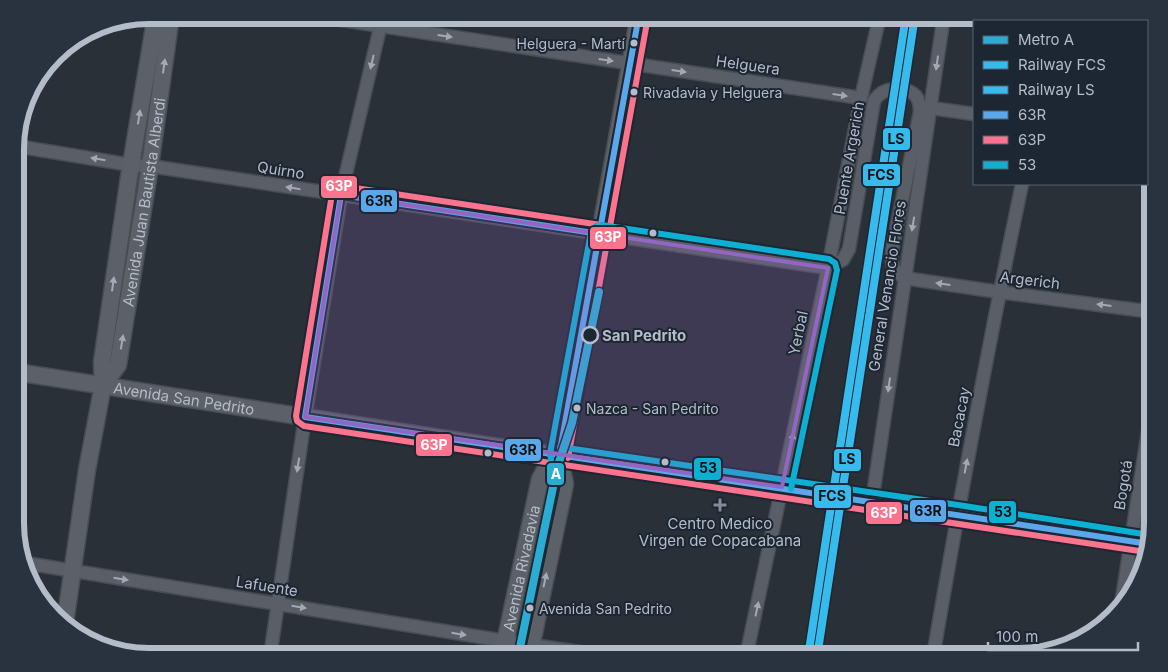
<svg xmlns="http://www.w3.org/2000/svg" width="1168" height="672" font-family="Inter,sans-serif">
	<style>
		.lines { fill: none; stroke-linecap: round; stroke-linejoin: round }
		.minor-casing { stroke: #484c53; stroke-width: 15 }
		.major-casing { stroke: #484c55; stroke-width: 19 }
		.minor { stroke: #5a5e66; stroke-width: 12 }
		.major { stroke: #5c6168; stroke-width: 16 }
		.bus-1-casing { stroke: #1d2633; stroke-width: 10 }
		.bus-2-casing { stroke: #1d2633; stroke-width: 10 }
		.bus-3-casing { stroke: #1d2633; stroke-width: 10 }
		.bus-1 { stroke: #5aa8eb; stroke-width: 6 }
		.bus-2 { stroke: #fc738d; stroke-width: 6 }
		.bus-3 { stroke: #0dafd3; stroke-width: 6 }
		.rail-1-casing { stroke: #1d2633; stroke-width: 11 }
		.rail-2-casing { stroke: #1d2633; stroke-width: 11 }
		.rail-1 { stroke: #37bbed; stroke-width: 8 }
		.rail-2 { stroke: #37bbed; stroke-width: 8 }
		.metro-1-casing { stroke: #1d2633; stroke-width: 11 }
		.metro-1 { stroke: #2badd3; stroke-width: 8 }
		.oneway { fill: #a2a9b5 }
		.oneway2 { fill: #a2aab6 }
		.marked { fill: #9266c3; fill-opacity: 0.2; stroke: #9266c3; stroke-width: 4; stroke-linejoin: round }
		.bus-dot { fill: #b4bcc9; stroke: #1d2633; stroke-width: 2 }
		.stop-dot { fill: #1d2633; stroke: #b4bcc9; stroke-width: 2.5 }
		.poi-dot { fill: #848b96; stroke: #1d2633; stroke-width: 2 }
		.labels { text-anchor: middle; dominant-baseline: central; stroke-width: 4; stroke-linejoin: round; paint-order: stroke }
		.bus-label { font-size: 14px; fill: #b4bcc9; stroke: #1d2633; text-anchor: start }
		.street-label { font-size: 15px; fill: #b4bcc9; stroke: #1d2633 }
		.stop-label { font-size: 15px; font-weight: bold; fill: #b4bcc9; stroke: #1d2633; text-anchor: start }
		.poi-label { font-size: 15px; fill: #b4bcc9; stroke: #1d2633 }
		.rim { fill: none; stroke: #b4bcc9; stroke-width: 6 }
		.line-badge { stroke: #1d2633; stroke-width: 2 }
		.badge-label { font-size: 14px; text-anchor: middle; font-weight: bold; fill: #fff }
		.pale-badge-label { font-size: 14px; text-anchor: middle; font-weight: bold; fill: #111 }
	</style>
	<rect width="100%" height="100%" fill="#2a3038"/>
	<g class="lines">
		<defs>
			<g id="minor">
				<polyline points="310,15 381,26 861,98"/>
				<polyline points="931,108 974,114"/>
				<polyline points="1147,138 1152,139"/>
				<polyline points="16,146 131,165 150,166 828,268"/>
				<path d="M828,268L843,260L849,249L874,101C874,101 878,95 879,95C888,87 908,87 916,96C919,100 920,107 920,112L892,250C891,265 892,269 904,278L999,292L1153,312"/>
				<polyline points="872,502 944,15"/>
				<polyline points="25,563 505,641 613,657"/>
				<polyline points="1121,605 1153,400"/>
				<polyline points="270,657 305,417 341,195 383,15"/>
				<polyline points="746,657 828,268 861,98 880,15"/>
				<path d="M933,657C960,498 989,341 1022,184"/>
			</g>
			<g id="major">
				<path id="s1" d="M16,372L517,450L782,487L1149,544"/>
				<path id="s2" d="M103,385L118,365L150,166L171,15"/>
				<polyline points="65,623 87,470 103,385 102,362 129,177 156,15"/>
				<path id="s3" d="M502,657L540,479L546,468L559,456"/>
				<polyline points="529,657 565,484 559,456 600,234 639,15"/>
			</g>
		</defs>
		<!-- minor casing -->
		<use href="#minor" class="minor-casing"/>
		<!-- major casing -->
		<use href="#major" class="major-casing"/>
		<!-- minor -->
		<use href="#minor" class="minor"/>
		<!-- major -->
		<use href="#major" class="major"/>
		<defs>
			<g id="bus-1">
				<polyline points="600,234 341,195 305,417 1149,544"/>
				<polyline points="559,456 639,15"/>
			</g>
			<g id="bus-2">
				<polyline points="601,225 342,186 337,187 332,194 296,416 297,421 304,426 1146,552"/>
				<polyline points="568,458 648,17"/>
			</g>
			<g id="bus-3">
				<polyline points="560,447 958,505 1150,535"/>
				<polyline points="520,655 556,484 550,454 591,232 596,226 601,225 829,259 835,263 837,270 791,489"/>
			</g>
		</defs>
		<!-- bus-1 casing -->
		<use href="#bus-1" class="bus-1-casing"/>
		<!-- bus-2 casing -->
		<use href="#bus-2" class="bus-2-casing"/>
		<!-- bus-3 casing -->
		<use href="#bus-3" class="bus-3-casing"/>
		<!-- bus-1 -->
		<use href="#bus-1" class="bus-1"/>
		<!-- bus-2 -->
		<use href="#bus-2" class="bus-2"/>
		<!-- bus-3 -->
		<use href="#bus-3" class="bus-3"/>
		<defs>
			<polyline id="rail-1" points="808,657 906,15"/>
			<polyline id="rail-2" points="817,657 915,16"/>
		</defs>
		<!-- rail-1 casing -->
		<use href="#rail-1" class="rail-1-casing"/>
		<!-- rail-2 casing -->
		<use href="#rail-2" class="rail-2-casing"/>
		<!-- rail-1 -->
		<use href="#rail-1" class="rail-1"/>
		<!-- rail-2 -->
		<use href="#rail-2" class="rail-2"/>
		<defs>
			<polyline id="metro-1" points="518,657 557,468 572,423 599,292"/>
		</defs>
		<!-- metro-1 casing -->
		<use href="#metro-1" class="metro-1-casing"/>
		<!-- metro-1 -->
		<use href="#metro-1" class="metro-1"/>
	</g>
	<!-- one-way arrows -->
	<defs><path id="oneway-solid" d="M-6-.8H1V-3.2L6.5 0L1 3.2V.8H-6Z" transform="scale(1.25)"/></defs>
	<g class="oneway">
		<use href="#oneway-solid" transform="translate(445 36) rotate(8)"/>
		<use href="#oneway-solid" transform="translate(606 60) rotate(8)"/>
		<use href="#oneway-solid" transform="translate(372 62) rotate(103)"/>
		<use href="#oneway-solid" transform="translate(937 63) rotate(98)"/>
		<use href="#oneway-solid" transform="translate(679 71) rotate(8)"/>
		<use href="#oneway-solid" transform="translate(840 95) rotate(8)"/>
		<use href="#oneway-solid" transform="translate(98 159) rotate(-171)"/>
		<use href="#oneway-solid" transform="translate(293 188) rotate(-171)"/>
		<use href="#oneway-solid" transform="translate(913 224) rotate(99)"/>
		<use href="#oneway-solid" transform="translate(943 284) rotate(-172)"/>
		<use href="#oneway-solid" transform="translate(1104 305) rotate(-173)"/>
		<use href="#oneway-solid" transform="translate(889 385) rotate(98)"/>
		<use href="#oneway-solid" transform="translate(792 440) rotate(-78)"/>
		<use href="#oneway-solid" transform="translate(298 465) rotate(99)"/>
		<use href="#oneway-solid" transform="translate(966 466) rotate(-79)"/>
		<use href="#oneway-solid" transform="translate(121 579) rotate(9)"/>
		<use href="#oneway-solid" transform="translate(299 607) rotate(9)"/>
		<use href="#oneway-solid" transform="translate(757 609) rotate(-78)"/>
		<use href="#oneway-solid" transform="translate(459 634) rotate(9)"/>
	</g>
	<g class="oneway2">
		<use href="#oneway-solid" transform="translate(164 66) rotate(-82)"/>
		<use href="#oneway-solid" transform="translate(139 117) rotate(-81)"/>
		<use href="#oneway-solid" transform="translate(113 284) rotate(-82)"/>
		<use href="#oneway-solid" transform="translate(122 342) rotate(-81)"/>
		<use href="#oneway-solid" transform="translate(545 580) rotate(-78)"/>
	</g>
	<!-- marked area -->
	<path class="marked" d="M341,195L828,268L782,487L305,417Z"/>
	<!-- markers -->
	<g class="bus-dot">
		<circle cx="634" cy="43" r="4.5"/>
		<circle cx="634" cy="92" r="4.5"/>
		<circle cx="653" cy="233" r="4.5"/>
		<circle cx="577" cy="408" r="4.5"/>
		<circle cx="488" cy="453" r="4.5"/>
		<circle cx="665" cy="462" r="4.5"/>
		<circle cx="530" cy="608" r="4.5"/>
	</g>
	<circle class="stop-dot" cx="590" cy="335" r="8"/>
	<path class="poi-dot" d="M717.5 497.5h5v5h5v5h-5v5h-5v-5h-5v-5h5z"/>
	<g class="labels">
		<!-- bus labels -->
		<g class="bus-label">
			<text x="625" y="43" text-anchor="end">Helguera - Martí</text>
			<text x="643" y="92">Rivadavia y Helguera</text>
			<text x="586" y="408">Nazca - San Pedrito</text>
			<text x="539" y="608">Avenida San Pedrito</text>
		</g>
		<!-- street labels -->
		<g class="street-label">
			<text transform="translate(748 65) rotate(8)">Helguera</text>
			<text transform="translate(849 158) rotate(-80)">Puente Argerich</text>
			<text transform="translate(281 170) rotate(9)">Quirno</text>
			<text stroke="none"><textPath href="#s2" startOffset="190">Avenida Juan Bautista Alberdi</textPath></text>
			<text transform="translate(1030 280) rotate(7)">Argerich</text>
			<text transform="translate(887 286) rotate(-81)">General Venancio Flores</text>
			<text transform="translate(798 333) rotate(-78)">Yerbal</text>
			<text stroke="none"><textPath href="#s1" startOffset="170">Avenida San Pedrito</textPath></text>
			<text transform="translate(959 417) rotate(-79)">Bacacay</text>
			<text transform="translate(1123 485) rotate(-81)">Bogotá</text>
			<text stroke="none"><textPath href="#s3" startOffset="91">Avenida Rivadavia</textPath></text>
			<text transform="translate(267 586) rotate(9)">Lafuente</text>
		</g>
		<!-- stop labels -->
		<g class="stop-label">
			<text x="602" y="335">San Pedrito</text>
		</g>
		<!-- poi labels -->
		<g class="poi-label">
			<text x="720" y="523">Centro Medico<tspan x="720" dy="17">Virgen de Copacabana</tspan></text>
		</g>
	</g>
	<!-- crop -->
	<path d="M0 0H1168V672H0ZM149 24H1019A125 125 0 0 1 1144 149V523A125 125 0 0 1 1019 648H149A125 125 0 0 1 24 523V149A125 125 0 0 1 149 24Z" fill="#29323f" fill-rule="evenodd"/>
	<path class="rim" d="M149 24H1019A125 125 0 0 1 1144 149V523A125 125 0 0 1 1019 648H149A125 125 0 0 1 24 523V149A125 125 0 0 1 149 24Z"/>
	<g class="line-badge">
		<rect x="882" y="127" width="29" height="24" rx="5" fill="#37bbed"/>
		<rect x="862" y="163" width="39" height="24" rx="5" fill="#37bbed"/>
		<rect x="320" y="175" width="38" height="24" rx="5" fill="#fc738d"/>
		<rect x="360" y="189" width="38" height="24" rx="5" fill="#5aa8eb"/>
		<rect x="589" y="226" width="38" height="24" rx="5" fill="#fc738d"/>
		<rect x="415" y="433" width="38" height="24" rx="5" fill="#fc738d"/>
		<rect x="504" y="438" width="38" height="24" rx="5" fill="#5aa8eb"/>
		<rect x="833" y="448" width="29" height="24" rx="5" fill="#37bbed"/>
		<rect x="693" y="457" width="29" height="24" rx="5" fill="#0dafd3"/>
		<rect x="546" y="462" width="19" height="24" rx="5" fill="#2badd3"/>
		<rect x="813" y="484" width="39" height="25" rx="5" fill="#37bbed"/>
		<rect x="909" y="499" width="38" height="24" rx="5" fill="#5aa8eb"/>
		<rect x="988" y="500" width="29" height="24" rx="5" fill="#0dafd3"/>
		<rect x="865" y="501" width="38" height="24" rx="5" fill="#fc738d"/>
	</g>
	<g class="badge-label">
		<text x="339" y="191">63P</text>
		<text x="608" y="242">63P</text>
		<text x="434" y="450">63P</text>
		<text x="556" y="479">A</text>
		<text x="884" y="518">63P</text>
	</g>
	<g class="pale-badge-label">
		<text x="896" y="144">LS</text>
		<text x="881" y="180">FCS</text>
		<text x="379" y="206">63R</text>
		<text x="523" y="455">63R</text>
		<text x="847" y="464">LS</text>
		<text x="708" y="473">53</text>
		<text x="832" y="501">FCS</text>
		<text x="928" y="516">63R</text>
		<text x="1003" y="517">53</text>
	</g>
	<!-- legend -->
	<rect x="973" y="20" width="175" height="165" fill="#1d2633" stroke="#59626f"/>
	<rect x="983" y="36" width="25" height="8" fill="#2badd3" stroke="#59626f"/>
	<text x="1018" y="45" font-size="15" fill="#b4bcc9">Metro A</text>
	<rect x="983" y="61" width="25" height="8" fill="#37bbed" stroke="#59626f"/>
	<text x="1018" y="70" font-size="15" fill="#b4bcc9">Railway FCS</text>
	<rect x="983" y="86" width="25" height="8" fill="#37bbed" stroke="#59626f"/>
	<text x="1018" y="95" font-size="15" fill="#b4bcc9">Railway LS</text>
	<rect x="983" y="111" width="25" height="8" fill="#5aa8eb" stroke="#59626f"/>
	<text x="1018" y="120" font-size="15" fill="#b4bcc9">63R</text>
	<rect x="983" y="136" width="25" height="8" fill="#fc738d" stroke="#59626f"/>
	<text x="1018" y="145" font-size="15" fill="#b4bcc9">63P</text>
	<rect x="983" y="161" width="25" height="8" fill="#0dafd3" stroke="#59626f"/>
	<text x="1018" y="170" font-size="15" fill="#b4bcc9">53</text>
	<!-- scale -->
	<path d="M988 642v8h150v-8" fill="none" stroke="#b4bcc9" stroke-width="2.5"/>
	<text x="996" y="642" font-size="15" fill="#b4bcc9" stroke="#1d2633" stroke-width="4" paint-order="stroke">100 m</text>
</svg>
